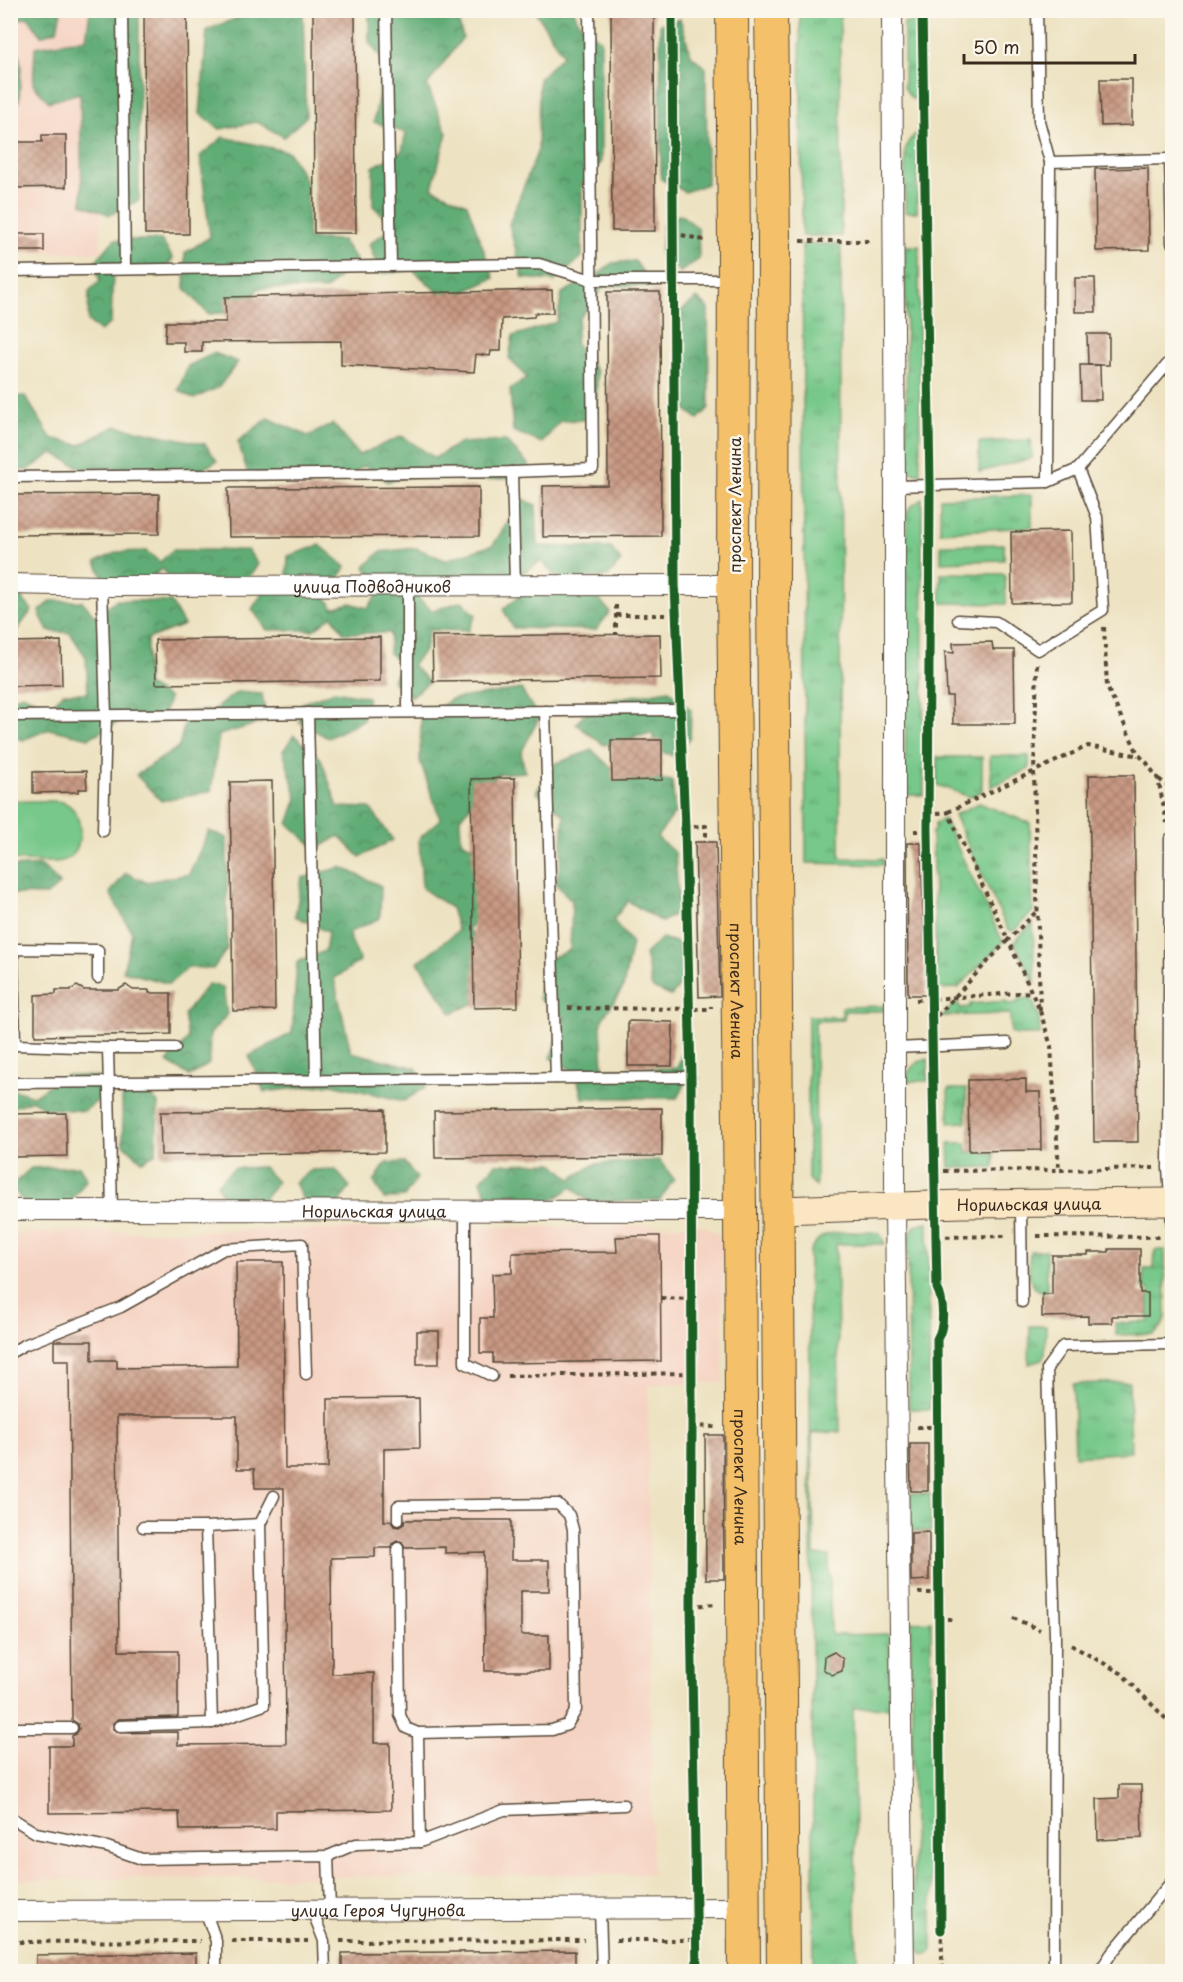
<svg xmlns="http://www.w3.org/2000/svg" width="1183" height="1982" font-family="'Playpen Sans',sans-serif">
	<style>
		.built { fill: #f5d3c2 }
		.grass { fill: url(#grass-tufts); stroke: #597954; stroke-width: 1.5 }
		.forest { fill: url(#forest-crowns); stroke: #4e6b4a; stroke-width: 1.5 }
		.garden { fill: #77c88a; stroke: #597954; stroke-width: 1.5 }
		.building { fill: url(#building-cross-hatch); fill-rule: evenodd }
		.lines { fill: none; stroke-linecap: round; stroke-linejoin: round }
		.lane-casing { stroke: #564636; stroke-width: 13 }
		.street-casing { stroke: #564636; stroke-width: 22 }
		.secondary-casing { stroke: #564636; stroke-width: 29 }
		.primary-casing { stroke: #564636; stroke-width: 34 }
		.path { stroke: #564636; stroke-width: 4; stroke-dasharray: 4.5 4.5; stroke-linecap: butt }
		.lane { stroke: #fff; stroke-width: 10 }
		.street { stroke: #fff; stroke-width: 20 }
		.secondary { stroke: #fbe6c3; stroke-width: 27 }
		.primary { stroke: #f4c16a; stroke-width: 32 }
		.cycleway-casing { stroke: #fbf7ec; stroke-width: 13 }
		.cycleway { stroke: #1b5e20; stroke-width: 9 }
		.labels { text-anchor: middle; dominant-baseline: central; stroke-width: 5; stroke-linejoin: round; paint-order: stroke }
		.street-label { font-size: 16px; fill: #3b2a1e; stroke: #fbf7ec }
	</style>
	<defs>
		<pattern id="grass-tufts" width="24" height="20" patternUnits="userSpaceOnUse" patternTransform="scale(1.5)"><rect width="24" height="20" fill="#77c88a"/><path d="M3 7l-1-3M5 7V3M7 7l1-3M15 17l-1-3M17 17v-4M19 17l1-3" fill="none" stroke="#63a370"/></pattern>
		<pattern id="forest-crowns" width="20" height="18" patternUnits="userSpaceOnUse" patternTransform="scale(1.5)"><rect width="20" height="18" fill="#61ac76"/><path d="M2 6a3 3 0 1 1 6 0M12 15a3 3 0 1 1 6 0" fill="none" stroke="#518c60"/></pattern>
		<pattern id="building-cross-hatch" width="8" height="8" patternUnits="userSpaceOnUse" patternTransform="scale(1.5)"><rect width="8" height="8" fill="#c89983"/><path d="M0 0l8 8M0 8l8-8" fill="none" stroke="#a47d6b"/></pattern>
	</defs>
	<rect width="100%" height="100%" fill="#fbf7ec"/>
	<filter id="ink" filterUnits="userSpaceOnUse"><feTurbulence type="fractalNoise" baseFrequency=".0167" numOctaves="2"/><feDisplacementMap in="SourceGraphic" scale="12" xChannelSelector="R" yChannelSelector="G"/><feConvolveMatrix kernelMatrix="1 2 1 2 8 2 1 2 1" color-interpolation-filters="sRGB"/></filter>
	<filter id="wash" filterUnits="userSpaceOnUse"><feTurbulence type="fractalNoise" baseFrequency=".008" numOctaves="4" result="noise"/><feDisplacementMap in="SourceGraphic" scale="24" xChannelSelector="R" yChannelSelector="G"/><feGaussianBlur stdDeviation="1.35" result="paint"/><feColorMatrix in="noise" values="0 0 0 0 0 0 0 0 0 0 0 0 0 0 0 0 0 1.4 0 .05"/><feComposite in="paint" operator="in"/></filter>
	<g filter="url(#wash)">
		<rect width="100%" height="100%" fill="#ede2c1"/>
		<!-- built -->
		<g class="built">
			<polygon points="10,11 101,11 101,252 11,253"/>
			<polygon points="702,1225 716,1232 723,1242 723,1382 648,1385 652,1874 11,1880 10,1233"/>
		</g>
		<!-- grass -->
		<g class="grass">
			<polygon points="800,11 840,11 841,236 802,236"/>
			<polygon points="916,22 917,100 911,98 904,87 904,23"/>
			<polygon points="917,133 917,212 905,212 905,151 908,142"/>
			<polygon points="802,244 841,244 840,858 883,859 884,865 806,863"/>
			<polygon points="905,246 919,246 920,475 909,470 907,464"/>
			<polygon points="1031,440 1032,458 979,472 979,442"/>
			<polygon points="1032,495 1032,527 940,532 940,498"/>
			<polygon points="922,499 924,795 905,795 907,514 910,507"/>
			<polygon points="1004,544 1004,560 941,562 941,545"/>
			<polygon points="941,573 1005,574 1006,604 940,603"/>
			<polygon points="990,756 1029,756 1029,769 991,787"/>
			<polygon points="937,757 982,757 982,791 970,797 937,785"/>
			<polygon points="979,803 1030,823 1033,911 1014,931 1008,930 954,815"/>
			<polygon points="944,819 1003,942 958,988 937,989 932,832 935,830 935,823"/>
			<polygon points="1033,923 1035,984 1014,942"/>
			<polygon points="1031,998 1039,1015 1040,1035 1017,1035 1011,1033 1010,1014 943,1016 953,1005 959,1004 960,1008 970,1007 970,1004 1006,1001 1007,1004 1018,1003 1018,999"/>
			<polygon points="884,1006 884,1011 845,1011 844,1020 815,1021 816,1187 808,1179 808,1016 842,1017 842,1007"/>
			<path d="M928,1059V1081H906C908,1068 915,1062 928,1059Z"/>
			<polygon points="948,1089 966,1089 966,1122 949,1123"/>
			<polygon points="949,1143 966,1143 967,1152 994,1153 994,1167 950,1168"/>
			<polygon points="928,1223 930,1409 909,1409 908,1236 915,1226"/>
			<path d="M872,1232L880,1234L885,1244H836L840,1432L812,1433L814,1555L829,1556L831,1635L889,1634L891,1707L853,1708L857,1971H814L809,1254C818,1226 847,1233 872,1232Z"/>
			<path d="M1046,1250L1047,1291C1025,1293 1029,1265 1030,1251Z"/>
			<path d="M1155,1250H1165L1166,1318C1163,1325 1160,1331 1153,1334L1116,1335L1115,1323L1149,1322V1289L1143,1288L1144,1269H1154Z"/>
			<polygon points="1030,1326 1046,1326 1045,1353 1042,1360 1029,1364"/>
			<polygon points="1129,1382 1131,1452 1075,1456 1073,1384"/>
			<polygon points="910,1494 930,1494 931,1531 911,1531"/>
			<polygon points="931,1621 932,1951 929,1954 923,1954 915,1944 914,1935 911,1622"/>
		</g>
		<!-- forest -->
		<g class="forest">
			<polygon points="11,10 61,11 57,30 41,36 28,17 11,22"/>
			<polygon points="369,10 455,11 463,37 427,85 447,133 432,188 467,204 494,278 447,300 413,270 380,274 369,244 394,226 373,206 373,167 402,151 406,133 374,122 384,62 369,42"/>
			<polygon points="90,11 139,11 139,200 110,215 82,204 80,93 49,102 33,85 35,47 86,39"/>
			<polygon points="254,11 303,11 306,117 284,137 257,122 220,129 200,114 207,30"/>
			<polygon points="535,11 574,11 579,23 601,40 601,163 582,183 582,257 555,281 523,278 509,224 538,150 539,79 563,55"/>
			<polygon points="680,19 691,55 706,68 707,184 685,192 661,179 660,24"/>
			<polygon points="11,23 21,64 19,101 11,108"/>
			<polygon points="223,137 289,152 307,183 308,239 342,240 356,260 326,290 258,288 246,311 208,314 185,288 185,253 210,237 200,156"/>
			<polygon points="680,214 698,228 699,259 680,272 660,255 663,225"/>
			<polygon points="114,240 161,240 173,258 160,276 113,273 111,323 100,331 88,321 89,291 100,281 94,263"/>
			<polygon points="635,261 652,286 604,286 579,319 575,342 597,372 596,419 560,421 542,443 513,431 510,389 527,378 509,358 513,336 557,322 562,293 601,272 612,263"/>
			<polygon points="697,298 708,308 709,408 698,419 681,406 681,311"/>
			<polygon points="214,353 238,362 219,387 194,399 178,390 188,366"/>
			<polygon points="25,396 51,438 80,445 116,426 205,444 217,461 201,470 81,468 53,453 28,470 11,470 10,397"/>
			<polygon points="268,418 308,436 333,424 359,455 402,436 435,458 459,443 506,441 529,465 520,478 465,481 433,470 387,482 364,466 342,481 250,481 238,441"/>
			<polygon points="523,499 536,505 538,546 611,548 621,561 608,577 557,579 542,561 507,582 377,582 365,567 380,552 416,548 445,560 493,545"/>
			<polygon points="320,545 346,567 337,581 302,583 287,575 288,556"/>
			<polygon points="173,550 248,550 258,564 248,580 173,580 162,569 148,581 103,578 96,562 117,552 146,551 160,562"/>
			<polygon points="591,589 610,612 596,630 513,628 503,609 525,591"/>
			<polygon points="380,590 411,592 433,611 462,601 476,615 468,631 429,630 425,650 412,665 429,682 411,697 392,681 401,664 389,653 390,633 344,633 332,616 313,630 267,630 252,609 264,591 323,592 333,608 350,603 368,608"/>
			<polygon points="18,594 32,610 13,635 11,633 11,597"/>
			<polygon points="116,600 171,602 184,625 147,639 147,685 169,698 162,720 120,721 89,738 49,729 23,740 11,736 10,700 22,694 51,707 63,693 88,693 86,657 70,633 48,631 39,612 51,601 82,601 95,616"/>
			<polygon points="521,689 539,718 521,753 525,772 498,774 460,818 461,840 483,854 482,911 468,930 498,959 497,994 451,1013 418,962 458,931 451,908 422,888 419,839 440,819 420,761 421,719 452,699"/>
			<polygon points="669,690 691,710 690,738 673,756 656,750 652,733 604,745 576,724 595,702"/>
			<polygon points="335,691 368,697 363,720 328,738 299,722 302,703"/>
			<polygon points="237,692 262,694 267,721 219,735 211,791 161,801 136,775 179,747 187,712 213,710"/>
			<polygon points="294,735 321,759 338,807 370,808 393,840 360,857 339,836 317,849 288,824 297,798 283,751"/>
			<polygon points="592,750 618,774 672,781 675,813 657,837 675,853 679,911 662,922 628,901 613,920 632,943 623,988 603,1018 601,1026 603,1069 677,1068 686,1042 684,1087 677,1098 582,1098 576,1073 551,1058 564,1017 539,999 541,962 570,950 572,901 556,884 561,860 564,815 536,792 554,764"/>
			<polygon points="209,831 227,838 227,949 213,969 189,967 169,984 123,971 132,933 110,893 126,873 146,882 189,874"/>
			<polygon points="41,865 60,884 47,895 11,894 11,867"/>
			<polygon points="341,867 381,886 380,918 348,933 360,961 334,979 351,1052 416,1068 426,1087 404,1101 332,1084 264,1092 249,1056 292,1033 297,962 325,951 328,932 295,916 302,878"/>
			<polygon points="662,938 678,943 685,979 671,996 652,988 645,954"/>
			<polygon points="208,984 223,987 227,1015 210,1034 209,1064 190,1076 167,1062 188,1039 184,1015"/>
			<polygon points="65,1075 97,1077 104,1096 84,1111 44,1108 33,1100 11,1108 11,1089 33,1096"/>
			<polygon points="142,1087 158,1103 156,1153 142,1161 123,1144 122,1098"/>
			<polygon points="659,1160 674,1179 660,1200 589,1202 572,1187 551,1201 491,1201 480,1181 496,1164 553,1163 571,1179 595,1164"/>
			<polygon points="404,1162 417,1178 404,1197 384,1199 374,1182 386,1163"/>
			<polygon points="79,1166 87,1179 69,1204 26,1205 11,1186 31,1168"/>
			<polygon points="263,1167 277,1182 261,1203 226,1203 217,1184 234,1168"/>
			<polygon points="335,1169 350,1187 339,1203 305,1205 295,1182 312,1170"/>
		</g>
		<!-- garden -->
		<path class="garden" d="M11,801C27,802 46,799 62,802C86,808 86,856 62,861C48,864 25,860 11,860Z"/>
		<g id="blocks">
			<!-- building -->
			<g class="building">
				<polygon points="144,10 187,10 189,234 145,234"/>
				<polygon points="313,10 355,10 356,233 314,233"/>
				<polygon points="611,10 654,10 655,231 612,231"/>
				<polygon points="1100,79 1132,79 1132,125 1101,126"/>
				<polygon points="42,135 66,135 66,187 10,188 10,142 42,142"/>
				<polygon points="1148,168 1149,250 1096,251 1095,169"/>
				<rect x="10" y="234" width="34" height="17"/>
				<polygon points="1075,278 1095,278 1096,312 1075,312"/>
				<polygon points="552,290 553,313 535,313 534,317 502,319 501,351 491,351 490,356 476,354 474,372 341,365 341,341 202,342 202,352 184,352 184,342 165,342 166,322 226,322 225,297"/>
				<polygon points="607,292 660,292 661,536 543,537 543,486 608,485"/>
				<polygon points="1087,334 1109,334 1109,365 1088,365"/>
				<polygon points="1080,365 1100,365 1101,400 1081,400"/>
				<polygon points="479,487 479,536 229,537 228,488"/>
				<polygon points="159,494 159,534 10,535 10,495"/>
				<polygon points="1071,531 1072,602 1012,603 1011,532"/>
				<polygon points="660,634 661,678 433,681 432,636"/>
				<polygon points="380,637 380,681 156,684 155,640"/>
				<polygon points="61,641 62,685 10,686 10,642"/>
				<polygon points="992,642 993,650 1014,650 1015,724 953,724 952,696 947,696 945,652 954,653 953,643"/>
				<polygon points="611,740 662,740 662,780 612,781"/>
				<polygon points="86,771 87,789 78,789 78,792 33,793 33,772"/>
				<polygon points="1089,775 1134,775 1138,1142 1094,1142"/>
				<polygon points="515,778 518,1007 474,1008 471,779"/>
				<polygon points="272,781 275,1010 233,1011 230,782"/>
				<polygon points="695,842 716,842 720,996 699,997"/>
				<polygon points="907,843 921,843 926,995 908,995"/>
				<polygon points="126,985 133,990 149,990 149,993 171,993 171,1034 35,1036 35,995 56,994 56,990 70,990 77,986 84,990 118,990"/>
				<polygon points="628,1021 673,1022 672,1066 628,1066"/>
				<polygon points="1026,1079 1026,1092 1040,1092 1041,1150 969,1151 968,1080"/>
				<polygon points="662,1108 662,1156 435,1158 434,1111"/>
				<polygon points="385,1109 385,1152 161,1155 160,1112"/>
				<polygon points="66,1113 67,1156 10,1157 10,1114"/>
				<polygon points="643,1236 660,1236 661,1361 493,1363 493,1353 480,1353 480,1318 493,1318 492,1274 512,1273 512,1253 617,1252 616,1237"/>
				<polygon points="1109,1249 1140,1249 1140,1293 1148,1293 1148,1316 1112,1316 1112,1323 1088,1323 1088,1316 1042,1317 1042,1294 1052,1294 1052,1255 1088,1255 1088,1252 1109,1252"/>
				<path d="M236,1262H283L285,1468H328V1399L419,1398L420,1448L384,1449V1521H391L394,1526L399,1527L404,1524L405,1520H511V1560H549V1591H521V1635H549V1671H485L484,1552L445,1553V1547L405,1548L402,1542L397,1541L392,1544L391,1548H375V1557L331,1558L332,1674L374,1673V1743H390L391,1810L276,1811V1829L180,1830L179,1812L49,1813V1746H72V1736L76,1734L79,1729L78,1724L72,1720L69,1360H54V1341H92V1360H117V1368L237,1366ZM117,1416H237V1469H254L255,1488H284L286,1744L178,1745V1732L120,1733L113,1729V1723L119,1719L178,1717V1651H119Z"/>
				<rect x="417" y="1331" width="22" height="33"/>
				<polygon points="705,1435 723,1435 724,1579 706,1579"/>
				<polygon points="910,1444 928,1444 928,1491 911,1491"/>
				<polygon points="929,1532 929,1580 911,1581 911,1533"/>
				<polygon points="834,1652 843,1659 842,1671 832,1675 823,1669 824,1657"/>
				<polygon points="1119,1785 1141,1785 1142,1838 1098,1840 1097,1799 1119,1798"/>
				<polygon points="575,1951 575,1971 342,1971 342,1953"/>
				<polygon points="196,1953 196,1971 36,1971 36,1955"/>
			</g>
		</g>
	</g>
	<g filter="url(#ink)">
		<use href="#blocks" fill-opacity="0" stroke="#564636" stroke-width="1.5"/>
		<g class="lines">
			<defs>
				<g id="lane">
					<polyline points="122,10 125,269"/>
					<polyline points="386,10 391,266"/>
					<polyline points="1037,10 1039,121 1050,162 1048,482"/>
					<polyline points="1050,162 1170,159 1172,243"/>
					<polyline points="10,271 539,264 592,280 731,280"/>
					<polyline points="512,472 515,585"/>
					<polyline points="10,477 512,472 593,469 589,10"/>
					<polyline points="895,486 1048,482 1078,469 1172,359"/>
					<polyline points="102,586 106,716 103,831"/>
					<polyline points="408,586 408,712"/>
					<polyline points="958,620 996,622 1038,650 1103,610 1097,517 1078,469"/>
					<polyline points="545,711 556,1078"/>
					<polyline points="308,713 316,1080"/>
					<polyline points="10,716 679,710"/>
					<polyline points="1172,837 1170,839 1168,1168 1172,1225"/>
					<polyline points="98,978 98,950 13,949 15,1045 108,1048 112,1210"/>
					<polyline points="108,1048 175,1048"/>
					<polyline points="896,1048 1007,1043"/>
					<polyline points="10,1083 691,1077"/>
					<polyline points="1021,1204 1022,1302"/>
					<polyline points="465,1210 465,1363 492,1376"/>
					<polyline points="10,1353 24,1345 121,1307 224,1249 302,1244 306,1374"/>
					<polyline points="398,1520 398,1506 558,1504 569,1515 573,1529 576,1710 567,1725 552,1730 418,1733 406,1728 400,1715 398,1548"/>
					<polyline points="143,1527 206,1527"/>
					<polyline points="212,1723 264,1705 260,1524"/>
					<polyline points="120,1726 212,1723 206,1527 260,1524 274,1496"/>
					<polyline points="10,1728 72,1728"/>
					<polyline points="418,1733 420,1842"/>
					<polyline points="10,1817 36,1833 107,1847 142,1859 328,1856 330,1909"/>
					<polyline points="328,1856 356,1844 420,1842 504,1810 624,1805"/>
					<polyline points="600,1909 602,1972"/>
					<polyline points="205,1910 216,1941 216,1972"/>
					<polyline points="312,1910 324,1941 325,1972"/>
					<polyline points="1054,1972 1055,1636 1047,1368 1063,1346 1172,1344"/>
					<polyline points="1099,1972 1111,1954 1172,1881"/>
				</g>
				<g id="street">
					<polyline points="892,10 895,486 895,1207 904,1972"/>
					<path id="s1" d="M10,584L102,586L733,585"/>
					<path id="s2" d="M10,1210L740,1211"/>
					<path id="s3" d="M10,1911L743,1908"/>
				</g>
				<g id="secondary">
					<path id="s4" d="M779,1210L962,1204L1172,1202"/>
				</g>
				<g id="primary">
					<path id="s5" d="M732,10L734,241L733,585L740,1211L744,1972"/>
					<polyline points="771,10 774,241 773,584 783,1972"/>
				</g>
			</defs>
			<!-- lane casing -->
			<use href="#lane" class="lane-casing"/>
			<!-- street casing -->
			<use href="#street" class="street-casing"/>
			<!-- secondary casing -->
			<use href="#secondary" class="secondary-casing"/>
			<!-- primary casing -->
			<use href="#primary" class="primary-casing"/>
			<!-- path -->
			<g class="path">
				<polyline points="922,10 929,470"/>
				<polyline points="673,233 708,241"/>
				<polyline points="801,241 873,241"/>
				<polyline points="930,499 928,831 932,1031"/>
				<polyline points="616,605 616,634"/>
				<polyline points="616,615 676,615"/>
				<polyline points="1104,627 1107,687 1139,756"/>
				<polyline points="1037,664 1034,772 1040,1011 1008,940 1038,910"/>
				<polyline points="1159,779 1172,790"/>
				<polyline points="948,812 1088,746 1140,756 1147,763 1158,779 1167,823"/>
				<polyline points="928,814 948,812 1008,940 932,1021"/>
				<polyline points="685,827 706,826 706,842"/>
				<polyline points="914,831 928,831"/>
				<polyline points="916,1000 1032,992"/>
				<polyline points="568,1008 711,1009 711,1006"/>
				<polyline points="1040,1011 1051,1046 1059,1170 1154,1168"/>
				<polyline points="932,1063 935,1181"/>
				<polyline points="935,1171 1059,1170"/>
				<path d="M937,1228V1288C944,1301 945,1327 937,1339V1427L942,1972"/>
				<polyline points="1037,1236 1161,1237"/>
				<polyline points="937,1237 1005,1236"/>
				<polyline points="661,1298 692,1299"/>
				<polyline points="508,1376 692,1373"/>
				<polyline points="692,1426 715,1427 715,1429"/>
				<polyline points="919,1429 919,1427 937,1427"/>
				<polyline points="920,1591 920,1593 938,1593"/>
				<polyline points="691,1606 716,1604"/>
				<polyline points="1013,1618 1040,1630"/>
				<polyline points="938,1619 952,1619"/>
				<polyline points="1071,1645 1121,1673 1172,1725"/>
				<polyline points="616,1940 696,1940"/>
				<polyline points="232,1941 308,1941"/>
				<polyline points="340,1941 584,1940"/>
				<polyline points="10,1942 200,1941"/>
			</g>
			<!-- lane -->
			<use href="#lane" class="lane"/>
			<!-- street -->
			<use href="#street" class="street"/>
			<!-- secondary -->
			<use href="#secondary" class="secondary"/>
			<!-- primary -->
			<use href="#primary" class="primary"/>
			<defs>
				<g id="cycleway">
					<polyline points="672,10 675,585 685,827 691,1077 692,1426 691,1606 697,1972"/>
					<path d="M922,10L930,485L928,831L937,1288C944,1301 945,1327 937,1339L941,1930"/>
				</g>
			</defs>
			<!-- cycleway casing -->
			<use href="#cycleway" class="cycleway-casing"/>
			<!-- cycleway -->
			<use href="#cycleway" class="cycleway"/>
		</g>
	</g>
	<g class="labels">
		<!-- street labels -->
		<g class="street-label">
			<text transform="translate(734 505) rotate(-90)">проспект Ленина</text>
			<text stroke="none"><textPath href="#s1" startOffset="362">улица Подводников</textPath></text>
			<text stroke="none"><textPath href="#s5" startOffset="981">проспект Ленина</textPath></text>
			<text stroke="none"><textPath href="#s4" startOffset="250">Норильская улица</textPath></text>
			<text stroke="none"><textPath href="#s2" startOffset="364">Норильская улица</textPath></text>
			<text stroke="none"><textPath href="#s5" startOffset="1467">проспект Ленина</textPath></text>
			<text stroke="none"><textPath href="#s3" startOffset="368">улица Героя Чугунова</textPath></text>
		</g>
	</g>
	<!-- margin -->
	<rect width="1183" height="1982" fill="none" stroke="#fbf7ec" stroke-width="36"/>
	<!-- scale -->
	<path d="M964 54v9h171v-9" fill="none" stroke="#3b2a1e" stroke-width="3"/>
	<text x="973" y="54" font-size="18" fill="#3b2a1e" stroke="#fbf7ec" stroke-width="4.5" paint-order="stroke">50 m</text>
</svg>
